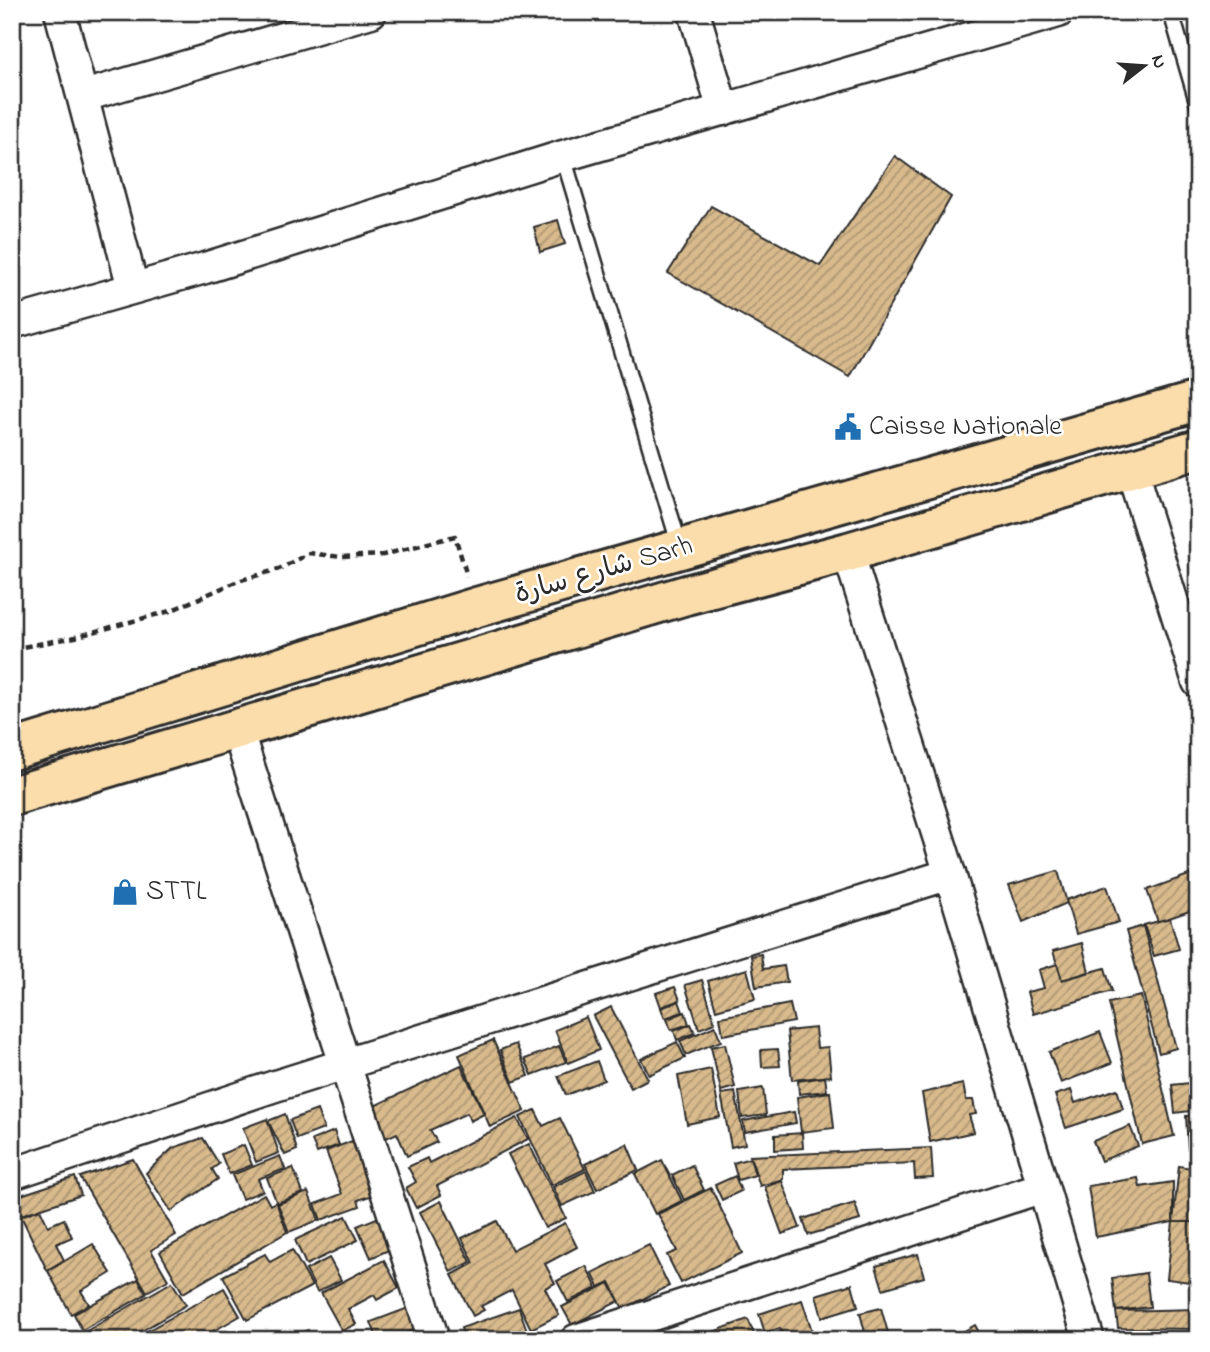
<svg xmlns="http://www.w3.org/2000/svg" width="1210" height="1352" font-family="'Indie Flower','Playpen Sans Arabic',sans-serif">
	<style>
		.building { fill: url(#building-hatch); stroke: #2b2b2b; stroke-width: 2 }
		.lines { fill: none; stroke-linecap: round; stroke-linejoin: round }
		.service-casing { stroke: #2b2b2b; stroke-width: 19 }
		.minor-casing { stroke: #2b2b2b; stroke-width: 35 }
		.trunk-casing { stroke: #2b2b2b; stroke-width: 44 }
		.path { stroke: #2b2b2b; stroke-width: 4.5; stroke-dasharray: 7 5; stroke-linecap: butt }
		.service { stroke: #fff; stroke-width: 14 }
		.minor { stroke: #fff; stroke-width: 30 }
		.trunk { stroke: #fbddab; stroke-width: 38 }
		.labels { text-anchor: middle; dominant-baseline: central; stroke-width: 5; stroke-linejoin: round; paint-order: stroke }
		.poi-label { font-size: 28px; fill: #2b2b2b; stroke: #fff; text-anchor: start }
		.street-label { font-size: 28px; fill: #2b2b2b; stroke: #fff }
	</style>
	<defs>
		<pattern id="building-hatch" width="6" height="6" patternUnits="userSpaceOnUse" patternTransform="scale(1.75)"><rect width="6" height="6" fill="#d8ba8c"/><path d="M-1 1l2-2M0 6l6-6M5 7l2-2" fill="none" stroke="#af9773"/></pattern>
	</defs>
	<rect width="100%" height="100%" fill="#fff"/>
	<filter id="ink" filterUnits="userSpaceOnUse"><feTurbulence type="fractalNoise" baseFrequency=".0143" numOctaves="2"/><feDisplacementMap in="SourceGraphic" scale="14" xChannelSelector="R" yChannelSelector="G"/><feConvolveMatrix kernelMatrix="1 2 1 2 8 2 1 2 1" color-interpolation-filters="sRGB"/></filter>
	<g filter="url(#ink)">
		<!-- building -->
		<g class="building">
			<polygon points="895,156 951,197 850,377 668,273 711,206 820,266"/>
			<polygon points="558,220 565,244 540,252 534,227"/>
			<polygon points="1058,871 1067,903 1023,922 1009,885"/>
			<polygon points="1197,872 1198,908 1158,922 1147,890"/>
			<polygon points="1107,886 1119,922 1076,934 1066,900"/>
			<polygon points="1170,918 1179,949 1154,956 1144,925"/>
			<polygon points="1143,926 1176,1048 1159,1053 1126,931"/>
			<polygon points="1082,943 1089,972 1062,980 1053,951"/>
			<polygon points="761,954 763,969 784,966 787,982 756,987 751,956"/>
			<polygon points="1057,964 1062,980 1105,968 1112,991 1033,1014 1027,992 1044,988 1039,970"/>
			<polygon points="747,969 755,999 716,1010 708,981"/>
			<polygon points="702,980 715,1023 699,1029 685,985"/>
			<polygon points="675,987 680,1000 661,1007 656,993"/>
			<polygon points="1141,996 1174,1136 1142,1144 1109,1003"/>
			<polygon points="679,1001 683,1012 665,1018 661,1008"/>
			<polygon points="790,1004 794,1022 723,1035 720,1017"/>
			<polygon points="611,1007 648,1079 631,1088 593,1016"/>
			<polygon points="685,1012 689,1024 671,1030 667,1019"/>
			<polygon points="586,1017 599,1050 568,1063 555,1030"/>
			<polygon points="691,1024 695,1033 677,1040 674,1031"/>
			<polygon points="715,1026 721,1041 686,1055 680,1041"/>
			<polygon points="815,1028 817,1048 828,1047 831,1076 792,1080 787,1031"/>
			<polygon points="1100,1032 1112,1063 1061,1083 1049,1052"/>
			<polygon points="493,1040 525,1111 490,1127 459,1055"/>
			<polygon points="677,1042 685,1058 649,1075 641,1059"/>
			<polygon points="516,1044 529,1076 513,1082 500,1050"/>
			<polygon points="725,1044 735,1087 721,1091 711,1047"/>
			<polygon points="559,1046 566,1062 532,1075 525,1059"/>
			<polygon points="778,1049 780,1066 762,1067 761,1050"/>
			<polygon points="597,1061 604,1080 566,1095 558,1076"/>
			<polygon points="461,1065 484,1114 470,1121 467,1113 430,1130 437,1142 407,1156 397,1133 384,1139 370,1108"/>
			<polygon points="711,1069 720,1117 687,1124 678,1076"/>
			<polygon points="825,1077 827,1091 799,1094 798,1081"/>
			<polygon points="1198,1082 1198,1110 1175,1113 1172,1085"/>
			<polygon points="963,1084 966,1100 973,1100 976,1114 969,1115 974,1132 930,1142 922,1093"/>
			<polygon points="763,1088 766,1115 742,1118 739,1092"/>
			<polygon points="1117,1089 1123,1109 1066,1128 1055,1095 1071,1090 1075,1103"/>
			<polygon points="735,1092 745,1144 731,1147 721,1094"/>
			<polygon points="830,1092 834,1128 801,1132 797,1097"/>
			<polygon points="317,1110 324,1129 297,1139 290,1120"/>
			<polygon points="535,1110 543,1126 560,1118 585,1169 552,1185 520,1117"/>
			<polygon points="794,1112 796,1123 745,1132 743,1121"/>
			<polygon points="285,1114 297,1150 285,1155 268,1121"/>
			<polygon points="1198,1115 1198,1148 1188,1149 1186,1116"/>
			<polygon points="517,1118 528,1139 437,1186 441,1195 416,1208 406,1188 416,1182 408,1167 427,1158 429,1163"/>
			<polygon points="267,1119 279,1153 256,1162 243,1128"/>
			<polygon points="1130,1126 1138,1146 1101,1161 1093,1141"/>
			<polygon points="334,1131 339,1145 317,1153 312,1140"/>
			<polygon points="802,1133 803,1148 775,1150 775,1135"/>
			<polygon points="203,1138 219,1164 212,1169 218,1179 171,1211 146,1173 173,1148"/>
			<polygon points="352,1141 373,1195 358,1200 360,1206 321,1220 315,1204 342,1194 326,1151"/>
			<polygon points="529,1144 566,1218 545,1228 508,1154"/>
			<polygon points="627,1144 638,1170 597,1189 585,1164"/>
			<polygon points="244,1145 252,1165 229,1174 221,1154"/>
			<polygon points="931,1148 933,1178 915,1179 914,1163 783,1169 783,1179 760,1186 750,1156"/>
			<polygon points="280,1156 285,1169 258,1179 263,1191 242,1199 232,1175"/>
			<polygon points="750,1158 755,1175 738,1180 733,1163"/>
			<polygon points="133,1159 176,1235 151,1250 168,1280 147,1292 80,1177"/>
			<polygon points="662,1160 682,1201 655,1214 635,1174"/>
			<polygon points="692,1165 704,1190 684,1200 672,1175"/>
			<polygon points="1179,1166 1198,1169 1198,1222 1173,1222"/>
			<polygon points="293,1168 303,1193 277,1203 267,1178"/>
			<polygon points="586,1171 595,1191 562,1206 553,1187"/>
			<polygon points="735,1176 741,1191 722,1200 715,1185"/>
			<polygon points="75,1177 81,1195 18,1216 12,1198"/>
			<polygon points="1138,1178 1140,1187 1173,1182 1173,1222 1096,1237 1088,1186"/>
			<polygon points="782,1181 800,1228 782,1234 765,1187"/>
			<polygon points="711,1188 742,1253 681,1283 667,1255 677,1251 658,1214"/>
			<polygon points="308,1192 319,1220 289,1232 278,1204"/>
			<polygon points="264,1194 270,1205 276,1202 287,1232 183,1293 160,1252"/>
			<polygon points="441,1201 471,1262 451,1272 420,1212"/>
			<polygon points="855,1203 860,1220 808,1235 803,1219"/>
			<polygon points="40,1209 48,1226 64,1219 72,1237 56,1244 64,1260 47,1270 21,1216"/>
			<polygon points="346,1216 358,1240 306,1265 295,1240"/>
			<polygon points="379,1217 393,1248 371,1258 357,1226"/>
			<polygon points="497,1221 512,1250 565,1223 577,1247 545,1264 555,1283 545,1288 559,1315 531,1329 512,1290 481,1306 484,1310 473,1316 452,1275 474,1263 462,1238"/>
			<polygon points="1173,1222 1198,1222 1198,1283 1167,1279"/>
			<polygon points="93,1244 111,1273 81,1291 89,1304 71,1314 48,1271"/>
			<polygon points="649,1245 669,1286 623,1309 610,1282 599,1287 592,1273"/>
			<polygon points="292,1250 312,1286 247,1320 223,1276 265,1254 270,1262"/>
			<polygon points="918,1254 924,1277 883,1289 876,1266"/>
			<polygon points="329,1258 341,1280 317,1292 306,1270"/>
			<polygon points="384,1260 399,1288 377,1300 374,1295 348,1309 356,1324 342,1331 321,1293"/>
			<polygon points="586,1266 597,1288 568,1302 557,1281"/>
			<polygon points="1146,1273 1150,1307 1116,1311 1112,1278"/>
			<polygon points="138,1279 146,1294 82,1330 74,1314"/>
			<polygon points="172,1282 186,1305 126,1340 87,1340 83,1333"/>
			<polygon points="609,1283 619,1301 572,1325 562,1307"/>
			<polygon points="852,1284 858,1306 822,1317 816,1295"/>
			<polygon points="224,1288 240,1316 203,1337 204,1340 131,1340"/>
			<polygon points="802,1300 814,1337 784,1340 780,1328 765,1333 759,1314"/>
			<polygon points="411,1307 419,1328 389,1340 378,1340 371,1322"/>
			<polygon points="519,1308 530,1339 465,1340 461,1328"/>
			<polygon points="881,1308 890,1340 867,1340 860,1313"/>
			<polygon points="1198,1309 1198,1329 1118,1328 1116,1311"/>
			<polygon points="748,1319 756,1339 771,1333 773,1340 707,1340 705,1335"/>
			<polygon points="975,1325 983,1340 948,1340"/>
			<polygon points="308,1330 312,1340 296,1340 294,1335"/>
		</g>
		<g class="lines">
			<defs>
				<g id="service">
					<polyline points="1171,12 1198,105"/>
					<polyline points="563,156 680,547"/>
				</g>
				<g id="minor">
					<polyline points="60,12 133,288"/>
					<polyline points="694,12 723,110"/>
					<polyline points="84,96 371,12"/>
					<polyline points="12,323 205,268 563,156 1058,12"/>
					<polyline points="1131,469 1198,682"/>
					<polyline points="848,552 950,874 1089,1340"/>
					<polyline points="237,729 434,1340"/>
					<polyline points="12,1174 272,1087 950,874"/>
					<polyline points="576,1340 1043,1187"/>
				</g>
				<g id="trunk">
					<polyline points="12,750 477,607 1198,401"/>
					<polyline points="12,796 686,595 848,552 1198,449"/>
				</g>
			</defs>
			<!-- service casing -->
			<use href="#service" class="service-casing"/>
			<!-- minor casing -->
			<use href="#minor" class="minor-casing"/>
			<!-- trunk casing -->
			<use href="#trunk" class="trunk-casing"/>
			<!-- path -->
			<polyline class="path" points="12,649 75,637 170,611 238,581 279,569 309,553 341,557 383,555 455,536 467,576"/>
			<!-- service -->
			<use href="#service" class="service"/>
			<!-- minor -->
			<use href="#minor" class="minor"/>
			<!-- trunk -->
			<use href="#trunk" class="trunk"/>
		</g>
	</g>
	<!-- icons -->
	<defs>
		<symbol id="civic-bare" viewBox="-9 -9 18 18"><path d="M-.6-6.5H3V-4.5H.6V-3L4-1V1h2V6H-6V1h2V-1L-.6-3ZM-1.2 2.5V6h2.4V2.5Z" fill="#1f6fb2" stroke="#fff" stroke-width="2.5" paint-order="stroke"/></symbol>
		<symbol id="shop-bare" viewBox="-9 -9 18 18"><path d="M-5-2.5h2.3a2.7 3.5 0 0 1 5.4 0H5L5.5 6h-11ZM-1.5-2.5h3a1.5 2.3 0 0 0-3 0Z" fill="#1f6fb2" stroke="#fff" stroke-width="2.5" paint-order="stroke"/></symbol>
	</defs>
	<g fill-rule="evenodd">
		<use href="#civic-bare" x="829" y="408" width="38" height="38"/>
		<use href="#shop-bare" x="106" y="873" width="38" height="38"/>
	</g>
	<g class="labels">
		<!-- poi labels -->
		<g class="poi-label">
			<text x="869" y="427">Caisse Nationale</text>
			<text x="146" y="892">STTL</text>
		</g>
		<!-- street labels -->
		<g class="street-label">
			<text transform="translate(604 571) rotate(-16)">شارع سارة Sarh</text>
		</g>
	</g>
	<!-- margin -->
	<rect width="1210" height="1352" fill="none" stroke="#fff" stroke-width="42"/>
	<rect x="21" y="21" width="1168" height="1310" fill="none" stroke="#2b2b2b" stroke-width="2.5" filter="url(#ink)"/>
	<!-- north arrow -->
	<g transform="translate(1144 66) rotate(73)" stroke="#ffffff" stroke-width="5" paint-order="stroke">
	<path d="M0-5L12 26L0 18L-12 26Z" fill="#2b2b2b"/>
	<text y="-10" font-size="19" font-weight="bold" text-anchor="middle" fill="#2b2b2b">N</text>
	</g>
</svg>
